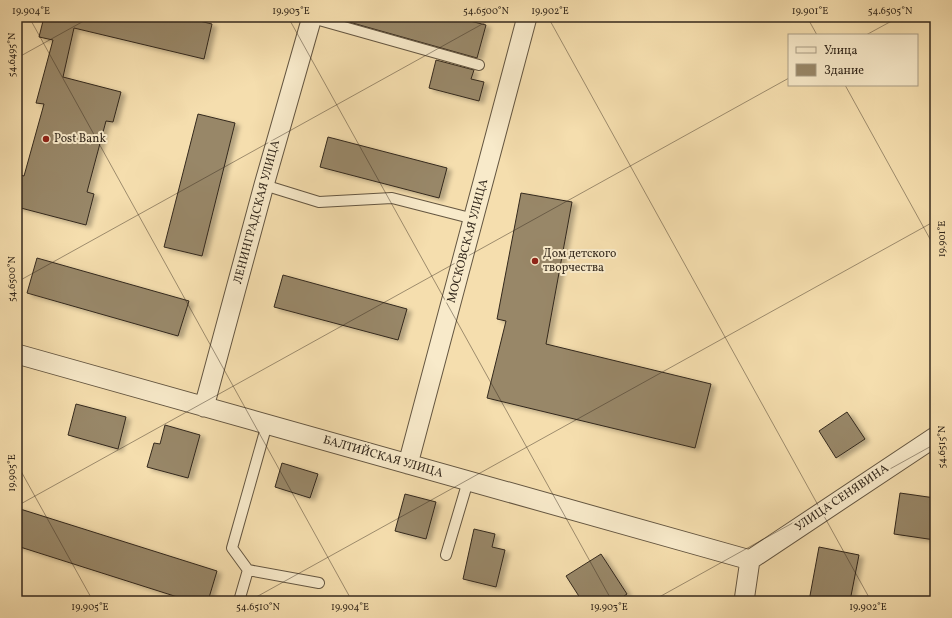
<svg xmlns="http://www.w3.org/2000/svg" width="952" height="618" viewBox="0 0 952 618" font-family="Vollkorn,serif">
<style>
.building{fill:#988768;stroke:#34291d;filter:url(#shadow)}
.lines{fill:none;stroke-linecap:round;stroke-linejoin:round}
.lane-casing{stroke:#645641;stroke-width:12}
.street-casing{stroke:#645641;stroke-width:21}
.lane{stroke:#f8eaca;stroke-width:10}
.street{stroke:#f8eaca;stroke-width:19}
.ticks{fill:none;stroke:#34291d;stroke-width:1;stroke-opacity:0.45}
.poi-dot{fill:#8f2418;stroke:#f8eaca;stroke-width:1.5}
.labels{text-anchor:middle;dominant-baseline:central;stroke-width:4;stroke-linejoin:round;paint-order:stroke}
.poi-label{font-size:12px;fill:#34291d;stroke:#f8eaca;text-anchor:start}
.street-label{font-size:12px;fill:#34291d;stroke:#f8eaca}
.neatline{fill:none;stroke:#34291d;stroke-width:1.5}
.ticks-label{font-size:10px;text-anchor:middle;fill:#34291d}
</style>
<defs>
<filter id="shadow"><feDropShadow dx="4.5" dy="2.5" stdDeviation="2" flood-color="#0004"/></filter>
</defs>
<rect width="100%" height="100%" fill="#f5deae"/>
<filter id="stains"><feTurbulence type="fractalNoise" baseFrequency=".005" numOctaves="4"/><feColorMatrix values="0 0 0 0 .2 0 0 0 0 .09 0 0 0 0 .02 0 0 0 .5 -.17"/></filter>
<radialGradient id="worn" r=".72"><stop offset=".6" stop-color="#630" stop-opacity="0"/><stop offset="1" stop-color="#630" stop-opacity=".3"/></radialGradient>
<path class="building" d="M44 17H183L212 24 204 59 74 28 63 77 121 92 113 122 106 121 87 192 94 194 86 225 17 207V174L24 176 44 104 36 103 53 40 39 37Z
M350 17H454L486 25 477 58 349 22Z
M436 60 474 70 471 79 484 82 479 101 429 88Z
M198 114 235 123 202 256 164 247Z
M328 137 447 168 439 198 320 167Z
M521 193 572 202 546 344 711 384 695 448 487 398 506 321 497 319Z
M37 258 189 301 178 336 27 293Z
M283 275 407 309 398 340 274 307Z
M76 404 126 417 118 449 68 435Z
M847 412 865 439 836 458 819 431Z
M165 425 200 435 188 478 147 467 154 443 160 444Z
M282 463 318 474 310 498 275 487Z
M900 493 935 498V540L894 534Z
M405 494 436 502 426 539 395 531Z
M17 508 217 571 208 601H190L17 546Z
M474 529 495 534 492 547 505 550 496 587 463 579Z
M819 547 859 555 850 601H809Z
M601 554 627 594 617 601H582L566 576Z"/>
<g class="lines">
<g class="lane-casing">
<path id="lane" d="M312 18 479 65
M264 185 319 202 392 198 474 219
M267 424 232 548 248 570 319 583
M446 555 468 481
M239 601 248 570"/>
</g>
<g class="street-casing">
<path id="street" d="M17 354 750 560
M204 407 264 185 312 17
M408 464 527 17
M750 560 935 437
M744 601 750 560"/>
</g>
<use href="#lane" class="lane"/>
<use href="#street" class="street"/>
</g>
<path class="ticks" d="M29 17 352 601M288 17 612 601M548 17 871 601M807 17 817 35M866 35 899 17M17 58 91 17M845 85 935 248M17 282 495 17M17 464 93 601M17 506 789 78M249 601 935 221M652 601 935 444"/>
<g class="poi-dot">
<circle cx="46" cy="139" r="4"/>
<circle cx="535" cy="261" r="4"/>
</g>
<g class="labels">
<g class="poi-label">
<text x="54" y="139">Post Bank</text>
<text x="543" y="254">Дом детского<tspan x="543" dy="14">творчества</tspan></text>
</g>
<g class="street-label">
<text transform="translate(257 212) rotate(-75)">ЛЕНИНГРАДСКАЯ УЛИЦА</text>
<text transform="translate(468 241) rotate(-75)">МОСКОВСКАЯ УЛИЦА</text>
<text transform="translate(383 457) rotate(16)">БАЛТИЙСКАЯ УЛИЦА</text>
<text transform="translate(842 498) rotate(-34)">УЛИЦА СЕНЯВИНА</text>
</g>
</g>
<rect width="952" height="618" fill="none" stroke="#f5deae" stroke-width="44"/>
<rect x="788" y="34" width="130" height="52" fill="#f8eaca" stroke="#aa9d85"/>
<rect x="796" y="47" width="20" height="6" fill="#f8eaca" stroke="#aa9d85"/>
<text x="824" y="54" font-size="12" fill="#34291d">Улица</text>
<rect x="796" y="64" width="20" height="12" fill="#988768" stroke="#aa9d85"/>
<text x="824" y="74" font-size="12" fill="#34291d">Здание</text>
<rect x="22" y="22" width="908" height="574" class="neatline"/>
<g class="ticks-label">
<text x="31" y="14">19.904°E</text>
<text x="291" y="14">19.903°E</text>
<text x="486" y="14">54.6500°N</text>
<text x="550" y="14">19.902°E</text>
<text x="810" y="14">19.901°E</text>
<text x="890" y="14">54.6505°N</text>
<text transform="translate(11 55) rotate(-90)" y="4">54.6495°N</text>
<text transform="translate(941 239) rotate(-90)" y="4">19.901°E</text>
<text transform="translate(11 279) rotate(-90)" y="4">54.6500°N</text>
<text transform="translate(941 447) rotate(-90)" y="4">54.6515°N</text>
<text transform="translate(11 473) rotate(-90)" y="4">19.905°E</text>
<text x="90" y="610">19.905°E</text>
<text x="258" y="610">54.6510°N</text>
<text x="350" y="610">19.904°E</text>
<text x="609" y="610">19.903°E</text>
<text x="868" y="610">19.902°E</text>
</g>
<rect width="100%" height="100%" filter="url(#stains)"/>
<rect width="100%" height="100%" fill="url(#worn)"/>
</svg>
